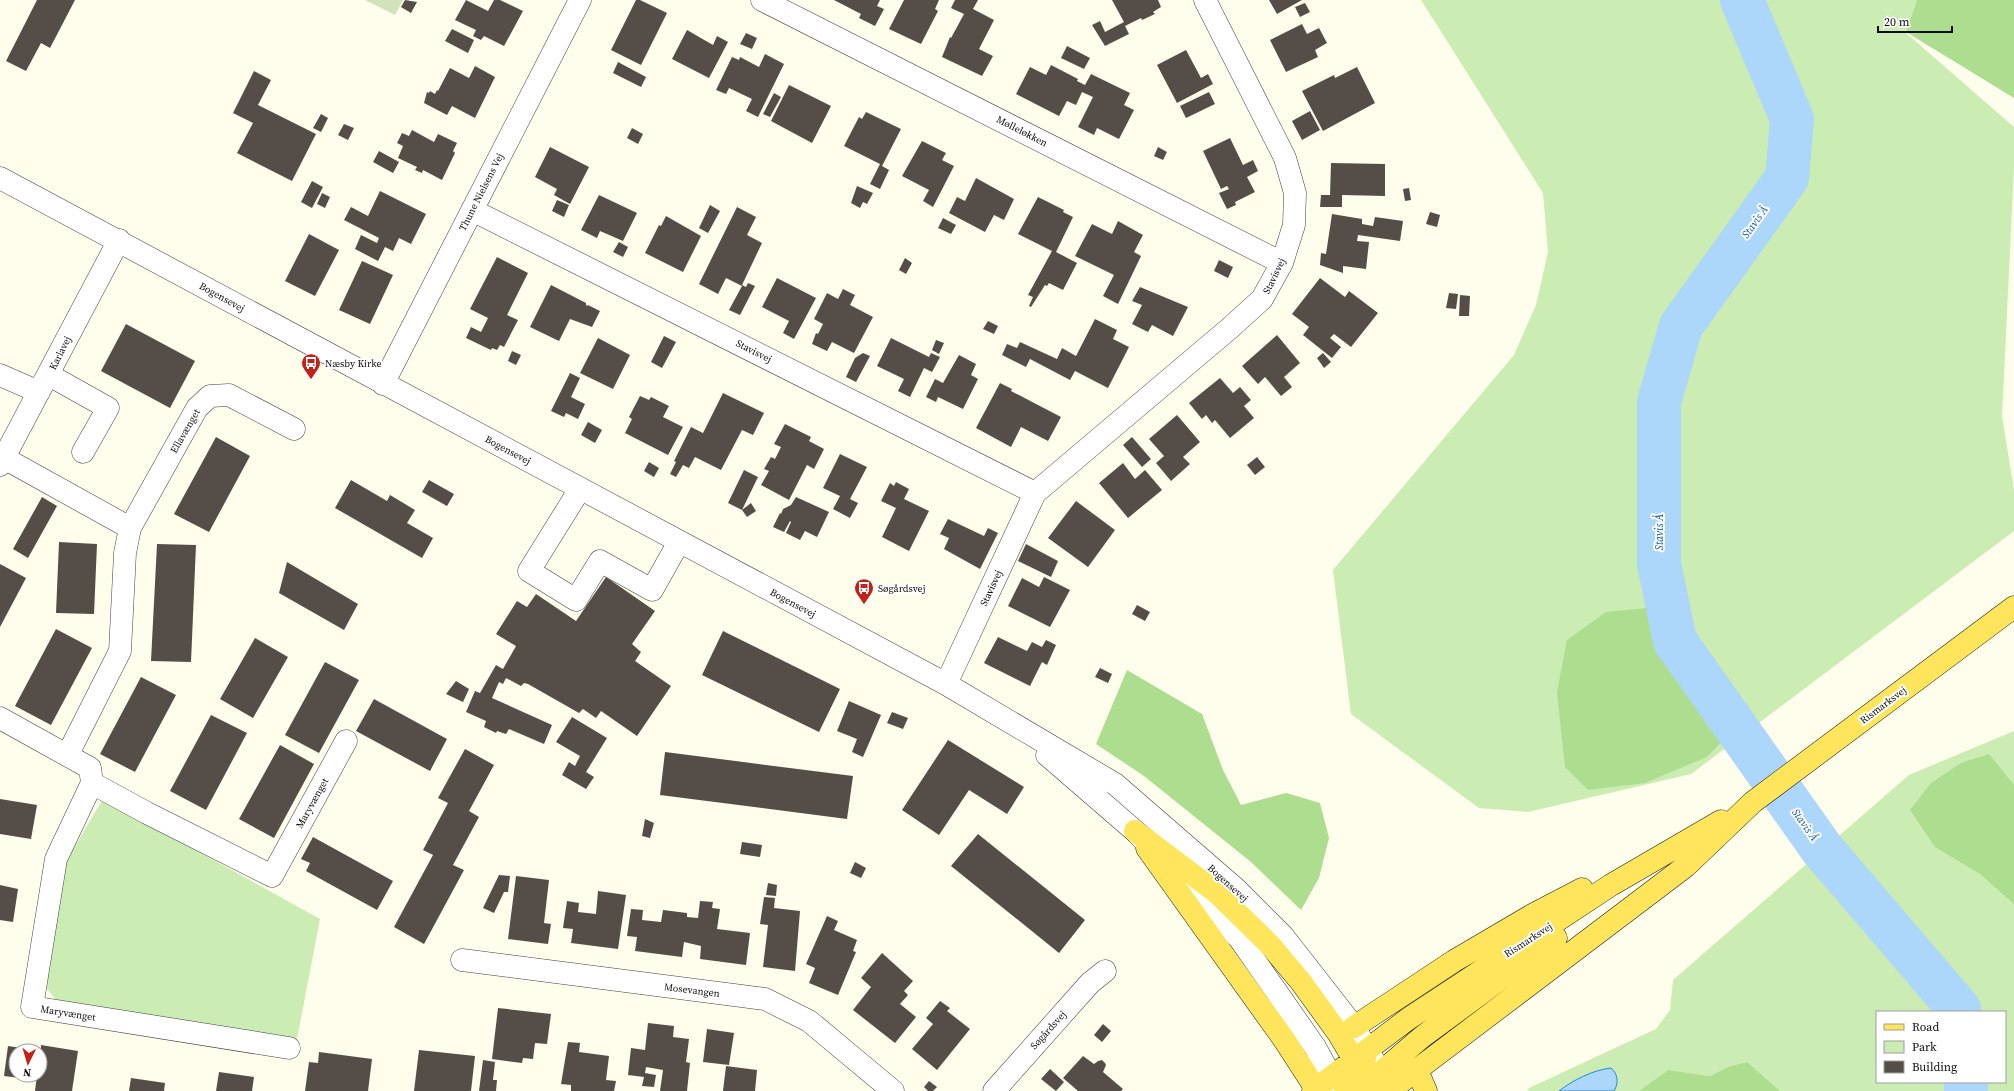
<svg xmlns="http://www.w3.org/2000/svg" width="2014" height="1091" viewBox="0 0 2014 1091" font-family="'Source Serif 4',serif">
<style>
.green{fill:#cbecb2;fill-rule:evenodd}
.forest{fill:#adde90}
.cemetery{fill:#d2e2bb}
.water{fill:#acd6fa;stroke:#2e85d6}
.lines{fill:none;stroke-linecap:round;stroke-linejoin:round}
.river{stroke:#acd6fa;stroke-width:44}
.building{fill:#554e48}
.minor-casing{stroke:#3f3f3f;stroke-width:23}
.major-casing{stroke:#1d1d1d;stroke-width:23}
.minor{stroke:#fff;stroke-width:22}
.major{stroke:#ffe55b;stroke-width:22}
.labels{text-anchor:middle;dominant-baseline:central;stroke-width:4;stroke-linejoin:round;paint-order:stroke}
.street-label{font-size:10px;fill:#0c0c0c;stroke:#fff}
.poi-label{font-size:10px;fill:#0c0c0c;stroke:#fff;text-anchor:start}
.water-label{font-size:11px;font-style:italic;fill:#0e56a5;stroke:#fff}
</style>
<rect width="100%" height="100%" fill="#fffdeb"/>
<path class="green" d="M1421 0H1917L1906 33 2014 127V167L2002 416 2014 490V531L1691 774 1528 812 1479 808 1351 714 1333 570 1514 355 1536 305 1548 252 1543 193Z
M2014 731V1091H1780L1746 1062 1730 1066 1710 1076 1668 1070 1639 1091H1527L1529 1088 1656 1029 1670 1010 1673 980 1909 775ZM1877 1012H2005V1082H1877Z
M103 799 320 919 297 1039 60 1006 46 987 66 861Z"/>
<path class="forest" d="M1917 0H2014V98L1906 32Z
M1648 608 1675 641 1736 727 1707 757 1645 783 1588 790 1565 767 1557 692 1567 640 1606 612Z
M1127 670 1202 714 1223 770 1241 805 1286 793 1320 803 1329 838 1319 878 1301 910 1251 862 1144 776 1096 744Z
M1989 754 2014 785V904L1980 874 1935 847 1910 810 1931 783 1961 763Z
M1747 1062 1780 1091H1639L1668 1070 1710 1076 1730 1066Z"/>
<path class="cemetery" d="M365 0H403L395 15Z"/>
<path class="water" d="M1611 1068C1618 1074 1619 1083 1614 1091H1559C1573 1080 1593 1070 1611 1068Z"/>
<g class="lines">
<path class="river" d="M1742 0 1792 119 1787 178 1681 326 1659 402V564L1675 641 1822 849 1959 1009V1012
M1966 1091V1082"/>
</g>
<path class="building" d="M37 0H75L50 48 41 43 26 71 6 61Z
M405 0 417 2 411 13 401 7Z
M466 0 488 11 494 0H500L523 11 504 46 484 36 481 40 473 36 476 30 455 20Z
M636 0H640L667 13 641 65 611 50Z
M834 0H880L877 6 884 9 875 26 859 18 861 14Z
M904 0H939L935 9 938 11 921 44 889 29Z
M955 0H978L973 9 994 20 979 49 993 56 982 76 942 57 950 37 951 38 964 14 951 8Z
M1112 0H1158L1161 7 1153 12 1155 14 1142 20 1141 18 1125 26 1129 34 1105 46 1092 25 1100 21 1105 32 1124 22Z
M1269 0H1302L1277 14Z
M1305 3 1310 12 1300 17 1295 7Z
M1302 24 1307 34 1319 28 1327 43 1315 50 1318 57 1286 72 1270 40Z
M452 29 474 40 468 53 445 41Z
M687 30 713 45 717 36 728 42 709 78 672 59Z
M746 33 757 38 752 49 740 44Z
M1067 46 1090 58 1084 69 1061 58Z
M1186 50 1201 78 1208 74 1213 84 1177 103 1157 65Z
M765 54 784 64 758 117 746 111 752 99 729 88 726 94 716 90 732 57 739 60 740 57 759 67Z
M618 62 646 77 641 87 613 73Z
M1051 65 1078 79 1077 81 1085 85 1091 74 1130 93 1124 105 1134 110 1119 139 1097 128 1094 135 1078 127 1093 97 1082 92 1076 105 1067 101 1059 116 1016 94 1030 67 1046 75Z
M475 66 495 77 475 118 452 106 447 115 424 103 427 92 429 93 430 91 435 94 437 90 438 91 450 68 469 78Z
M1357 67 1375 103 1323 131 1302 91 1334 75 1335 78Z
M254 71 271 80 258 105 316 134 292 181 237 153 253 123 233 113Z
M789 85 831 106 812 143 771 121Z
M1209 92 1215 104 1186 118 1180 106Z
M774 93 781 97 770 117 763 114Z
M1310 111 1320 130 1302 140 1292 121Z
M866 112 901 129 882 166 889 170 880 189 870 184 880 164 844 146 859 117 862 119Z
M321 114 328 118 321 132 313 128Z
M344 124 354 128 348 140 338 135Z
M632 128 643 134 638 144 627 138Z
M412 130 434 142 438 134 457 143 453 151 455 153 442 180 423 170 422 173 415 170 417 167 398 158 403 146 397 143 402 133 409 136Z
M1230 138 1243 165 1253 160 1258 171 1247 177 1255 192 1235 202 1236 205 1227 209 1219 193 1229 189 1227 186 1221 189 1203 151Z
M922 141 946 153 942 160 954 166 933 207 923 201 929 190 902 176Z
M550 147 589 167 570 204 554 195 557 189 535 177Z
M1158 147 1167 152 1163 160 1154 156Z
M379 151 399 162 393 173 373 162Z
M1331 163 1385 164V196L1342 195V207H1320L1321 195H1330Z
M976 178 1014 199 1004 220 994 215 985 232 949 213 957 197 965 201Z
M312 181 323 187 312 208 301 202Z
M857 186 873 193 867 204 863 202 860 208 851 203Z
M1409 188 1411 200 1405 201 1403 189Z
M380 191 426 214 411 244 399 238 393 251 385 247 378 261 355 249 361 235 377 243 379 238 344 220 351 207 368 216Z
M322 193 330 197 325 208 317 204Z
M599 195 637 213 623 241 600 231 597 238 581 230Z
M1038 197 1064 210 1063 212 1073 217 1056 252 1077 263 1063 290 1049 283 1047 286 1045 285 1031 307 1029 306 1033 297 1028 295 1052 251 1018 234Z
M557 200 569 205 564 217 552 211Z
M710 205 720 211 708 233 699 228Z
M737 207 756 217 747 235 762 243 742 285 746 287 748 283 755 286 740 315 729 310 742 286 726 278 718 294 699 284Z
M1430 212 1440 215 1437 227 1426 224Z
M1332 214 1362 219V224L1373 226 1375 217 1403 221 1400 241 1358 235 1357 241 1369 242 1366 269 1343 266V273L1320 265 1321 253 1326 254Z
M666 216 701 236 683 272 645 253 659 225 661 226Z
M943 218 956 225 951 234 938 228Z
M1118 221 1143 235 1134 252 1141 256 1118 304 1103 296 1114 275 1075 256 1092 224 1112 234Z
M309 234 339 250 315 296 285 281Z
M619 242 628 247 623 257 613 252Z
M497 257 528 273 507 315 518 320 504 347 500 345 497 350 492 348 491 350 466 338 471 327 481 332 488 318 470 309Z
M905 258 912 263 906 274 899 270Z
M1219 260 1233 267 1228 278 1214 271Z
M362 261 393 275 370 324 339 310Z
M777 278 816 298 794 339 783 333 789 321 762 307Z
M1320 278 1345 297 1349 291 1378 313 1351 347 1334 334 1330 338 1341 347 1332 358 1303 335 1309 327 1292 314Z
M551 285 586 303V305L588 306V305L600 311 592 327 570 319 559 341 530 327Z
M1140 287 1188 307 1173 336 1152 325 1148 332 1132 324 1142 305 1132 301Z
M843 289 855 295 850 305 873 317 854 353 832 342 827 351 812 344 816 333 818 334 823 324 814 319 827 293 838 299Z
M1449 293 1458 294 1456 309 1446 308Z
M1460 295 1470 296 1469 316H1459Z
M1095 319 1117 330 1113 339 1129 347 1108 388 1075 371 1070 380 1030 359 1026 367 1002 355 1007 344 1017 348 1020 342 1057 359 1062 348 1076 356Z
M988 321 998 326 994 334 983 329Z
M126 324 195 361 170 408 101 371Z
M1277 335 1300 363 1284 377 1292 387 1281 396 1265 377 1258 384 1242 366Z
M664 336 676 342 662 368 651 362Z
M598 338 630 355 613 389 580 373Z
M891 338 929 357 931 353 940 357 932 372 924 368 910 397 898 391 904 379 877 366Z
M936 340 944 343 939 354 932 350Z
M512 351 521 355 516 365 508 361Z
M863 353 870 356 856 382 846 377 855 358Z
M1323 353 1331 362 1324 368 1317 358Z
M959 355 976 364 971 375 978 379 963 409 938 397 936 402 926 397 935 379 943 383Z
M570 373 580 378 571 397 585 404 578 419 566 413 564 417 551 411Z
M1220 378 1233 393 1240 387 1251 400 1244 406 1254 418 1230 438 1215 420 1212 423 1206 415 1202 419 1189 403Z
M1000 383 1012 389 1011 391 1061 417 1048 441 1021 427 1011 447 976 428Z
M723 393 764 413 753 435 742 430 721 470 695 457 689 468 683 465 676 477 670 474 676 462 674 461 691 427 703 433Z
M640 396 649 400 651 397 669 406 663 417 683 427 668 455 625 433 632 419 629 417Z
M1177 415 1200 442 1183 457 1190 464 1171 481 1156 463 1164 456 1149 439Z
M588 422 602 430 595 443 581 435Z
M785 424 811 437 809 441 824 449 814 469 807 465 789 500 761 485 769 471 764 469 771 457 775 459 781 447 774 444Z
M216 437 250 456 209 532 174 514Z
M1132 437 1151 459 1142 467 1123 445Z
M840 454 867 467 850 499 858 503 850 518 833 509 840 496 823 488Z
M1257 457 1265 467 1255 475 1247 465Z
M649 462 659 468 654 477 644 471Z
M1123 463 1135 479 1145 470 1162 490 1128 518 1099 483Z
M744 470 758 477 742 510 728 503Z
M351 480 387 501 390 495 415 510 407 523 433 538 422 558 335 508Z
M429 480 454 494 447 506 422 492Z
M896 482 909 489 904 499 929 511 909 551 882 537 896 508 881 501 890 483 894 486Z
M42 497 57 506 28 558 13 549Z
M796 497 829 512 817 537 805 531 800 540 786 533 791 522 790 521 784 532 773 527 780 513 781 514 783 509 791 505Z
M1076 501 1115 530 1088 567 1048 538Z
M751 503 756 511 747 517 742 510Z
M948 519 984 536 988 528 998 533 980 569 944 549 949 538 940 534Z
M59 542 97 544 94 614 56 613Z
M157 544 196 545 191 662 151 661Z
M1026 544 1058 561 1051 577 1018 561Z
M287 562 358 604 344 630 279 593Z
M0 564 26 578 0 627Z
M606 577 655 611 632 644 641 652 635 661 671 686 637 736 601 711 596 718 583 709 579 713 528 684 524 683 521 686 506 678 503 684 499 682 492 698 552 725 544 744 509 729 506 734 497 731 496 733 484 727 486 721 466 712 475 691 480 693 496 665 503 669 516 646 496 634 517 601 527 607 536 594 576 621Z
M1044 577 1070 590 1050 627 1008 606 1022 578 1039 587Z
M1137 605 1150 612 1145 621 1132 614Z
M56 629 92 648 51 725 15 706Z
M723 631 840 689 819 732 702 675Z
M998 637 1027 651 1032 642 1042 647 1046 640 1056 645 1047 665 1042 662 1030 686 984 663Z
M255 638 288 657 253 718 220 699Z
M325 662 359 680 319 753 285 735Z
M1100 668 1112 674 1108 683 1095 677Z
M141 677 176 695 135 772 100 754Z
M456 681 469 689 463 702 446 694Z
M374 699 447 739 430 771 356 731Z
M849 701 881 715 863 757 852 752 857 739 837 731Z
M892 712 908 718 903 729 887 723Z
M211 715 247 733 206 810 170 791Z
M572 717 607 738 586 772 594 777 586 789 562 775 569 762 575 766 580 756 556 742Z
M948 740 1024 787 1007 814 969 790 939 835 902 810Z
M280 745 314 764 274 838 239 819Z
M465 749 494 765 469 811 479 817 453 865 464 870 424 944 394 927 433 855 423 850 448 803 438 798Z
M665 752 853 776 847 819 660 795Z
M0 799 37 805 31 839 0 834Z
M645 819 654 823 650 838 642 836Z
M978 834 1085 920 1059 953 951 866Z
M313 837 393 881 377 910 306 871 310 863 301 859Z
M742 842 762 845 760 857 740 854Z
M855 862 866 868 861 878 850 873Z
M499 875 510 876 508 892H504L494 913 483 908Z
M516 876 549 880 544 923 551 924 548 944 508 939Z
M768 883 777 885 776 896 766 895Z
M0 885 18 889 13 922 0 920Z
M598 891 626 895 618 949 571 943 573 929 563 928 567 901 579 903 578 912 596 914Z
M764 897 775 898 774 908 800 911 795 971 763 967 768 925 760 924Z
M700 901 713 902 712 908 720 909 717 929 750 933 746 965 700 959 701 946 684 942 682 957 635 951 637 937 627 936 631 909 643 910 642 920 661 922 663 910 687 913V917L698 918Z
M827 916 838 921 834 930 857 940 853 951 856 952 838 995 809 983 815 968 806 964Z
M882 953 913 981 904 991 908 995 900 1004 916 1017 895 1043 853 1010 871 987 861 978Z
M940 1001 950 1008 947 1011 970 1029 937 1070 912 1049 933 1024 926 1018Z
M498 1008 551 1014 547 1044 535 1043 533 1059 523 1058 522 1063 492 1059Z
M648 1023 674 1026 673 1037 689 1039 686 1062 690 1063 687 1091H660L663 1070 646 1067 645 1073 656 1075 654 1087 642 1086 644 1077 628 1075 631 1048 645 1050Z
M1103 1024 1111 1031 1102 1042 1094 1035Z
M707 1029 734 1033 729 1065 703 1062Z
M568 1042 580 1043 579 1052 609 1056 606 1080 616 1081 614 1091H571V1085L561 1084Z
M41 1045 78 1051 72 1091H35L37 1075H40Z
M8 1046 34 1050 16 1051V1075H29L28 1079 4 1076Z
M419 1050 475 1056 471 1091H414Z
M319 1052 372 1059 368 1091H305L309 1062 318 1063Z
M1083 1056 1094 1064 1098 1061 1102 1060 1105 1063 1106 1065 1103 1072 1123 1089 1121 1091H1078L1063 1078Z
M483 1060 495 1062 493 1080H497L496 1091H479Z
M726 1066 757 1070 755 1091H723Z
M1050 1069 1064 1082 1056 1091 1041 1079Z
M219 1072 254 1077 252 1091H216Z
M131 1078 165 1083 164 1091H129Z
M929 1081 937 1087 933 1091H928L924 1087Z"/>
<g class="lines">
<g class="minor-casing">
<path id="minor" d="M762 0 1282 263
M0 178 946 684 1115 784 1236 889 1283 936 1354 1027 1377 1066
M472 210 1035 493
M0 375 39 392
M49 375 108 408 83 452
M383 384 580 0
M4 458 130 528 125 553 120 651 68 754
M0 465 119 240
M580 489 529 571 576 600 600 561 652 590 679 542
M130 528 197 408 210 396 229 395 294 429
M946 684 1035 493 1230 328 1262 299 1282 263 1294 225 1295 193 1285 158 1205 0
M0 718 90 768 92 783 147 813 272 876 346 741
M1047 755 1135 831 1239 938 1315 1047 1339 1091
M92 783 56 859 32 1007 289 1048
M462 960 765 999 809 1021 893 1091
M994 1091 1090 983 1105 971"/>
</g>
<g class="major-casing">
<path id="major" d="M1135 831 1217 893 1271 946 1301 982 1338 1033 1354 1060 1363 1069
M1147 848 1285 1041 1316 1089
M1354 1027 1454 961 1534 914 1582 889
M1417 1070 1426 1091
M1313 1091 1408 1019 1611 885 1721 821
M1345 1091 1362 1068 1366 1054
M1367 1091 1381 1072 1422 1037 1556 938
M1389 1091 1686 866 1753 802 2014 607"/>
</g>
<use href="#minor" class="minor"/>
<use href="#major" class="major"/>
</g>
<defs>
<g id="bus-pin" transform="scale(1)"><path d="M0 17L-7.5 6A9.5 9.5 0 1 1 7.5 6Z" fill="#c5211b" stroke="#fff"/><path d="M-5-6H5V4H4V6H2V4H-2V6H-4V4H-5ZM-3.5-4V0h7V-4ZM-3.5 1.2v1.5H-2V1.2ZM2 1.2v1.5H3.5V1.2Z" fill="#fff"/></g>
</defs>
<g fill-rule="evenodd">
<use href="#bus-pin" x="311" y="363"/>
<use href="#bus-pin" x="864" y="588"/>
</g>
<g class="labels">
<g class="street-label">
<text transform="translate(1022 131) rotate(27)">Mølleløkken</text>
<text transform="translate(481 192) rotate(-63)">Thune Nielsens Vej</text>
<text transform="translate(1274 276) rotate(-64)">Stavisvej</text>
<text transform="translate(222 297) rotate(29)">Bogensevej</text>
<text transform="translate(754 351) rotate(27)">Stavisvej</text>
<text transform="translate(60 353) rotate(-63)">Karlavej</text>
<text transform="translate(185 431) rotate(-60)">Ellavænget</text>
<text transform="translate(508 450) rotate(28)">Bogensevej</text>
<text transform="translate(991 588) rotate(-65)">Stavisvej</text>
<text transform="translate(793 603) rotate(28)">Bogensevej</text>
<text transform="translate(1883 705) rotate(-37)">Rismarksvej</text>
<text transform="translate(312 803) rotate(-61)">Maryvænget</text>
<text transform="translate(1228 883) rotate(42)">Bogensevej</text>
<text transform="translate(1528 940) rotate(-33)">Rismarksvej</text>
<text transform="translate(692 990) rotate(7)">Mosevangen</text>
<text transform="translate(68 1013) rotate(9)">Maryvænget</text>
<text transform="translate(1048 1030) rotate(-48)">Søgårdsvej</text>
</g>
<g class="poi-label">
<text x="325" y="363">Næsby Kirke</text>
<text x="878" y="588">Søgårdsvej</text>
</g>
<g class="water-label">
<text transform="translate(1755 222) rotate(-55)">Stavis Å</text>
<text transform="translate(1659 532) rotate(-90)">Stavis Å</text>
<text transform="translate(1805 825) rotate(55)">Stavis Å</text>
</g>
</g>
<rect x="1876" y="1011" width="130" height="72" fill="#ffffff" stroke="#9e9e9e"/>
<rect x="1884" y="1024" width="20" height="6" fill="#ffe55b" stroke="#9e9e9e"/>
<text x="1912" y="1031" font-size="12" fill="#0c0c0c">Road</text>
<rect x="1884" y="1041" width="20" height="12" fill="#cbecb2" stroke="#9e9e9e"/>
<text x="1912" y="1051" font-size="12" fill="#0c0c0c">Park</text>
<rect x="1884" y="1061" width="20" height="12" fill="#554e48" stroke="#9e9e9e"/>
<text x="1912" y="1071" font-size="12" fill="#0c0c0c">Building</text>
<g transform="translate(28 1063) rotate(185)"><circle r="19" fill="#ffffff" stroke="#9e9e9e"/>
<path d="M0-3L7 15L0 10L-7 15Z" fill="#c5211b"/>
<text y="-6" font-size="11" font-weight="bold" text-anchor="middle" fill="#0c0c0c">N</text>
</g>
<path d="M1878 26v6h74v-6" fill="none" stroke="#0c0c0c" stroke-width="2"/>
<text x="1884" y="26" font-size="12" fill="#0c0c0c" stroke="#ffffff" stroke-width="3" paint-order="stroke">20 m</text>
</svg>
